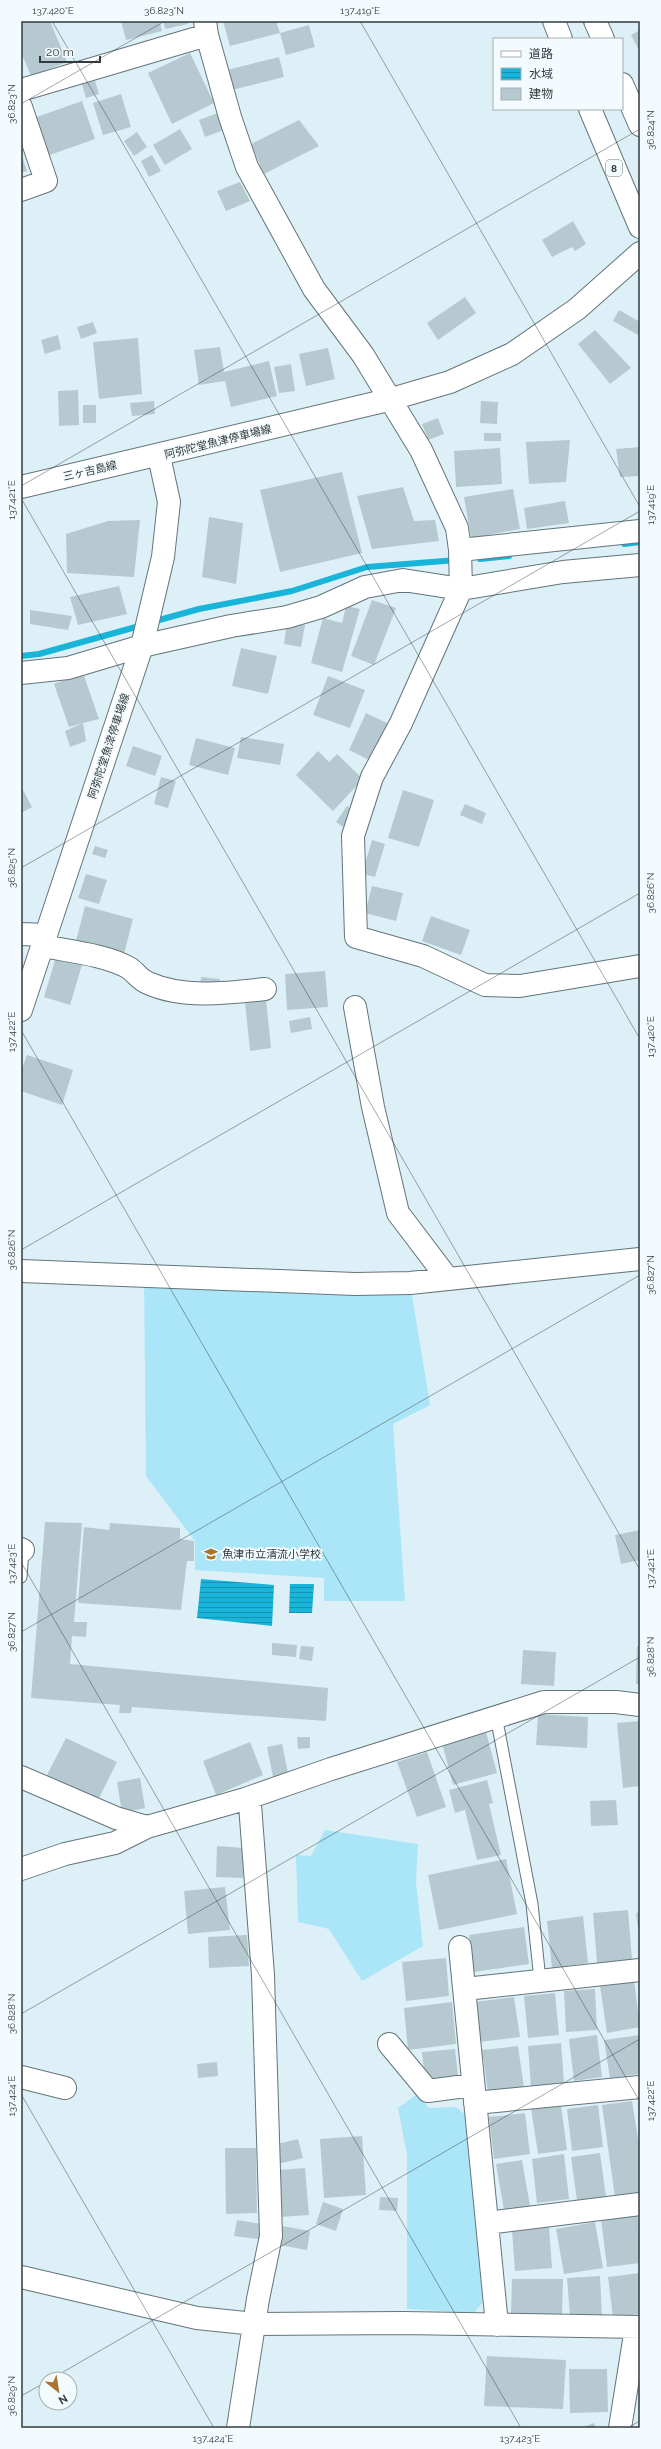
<svg xmlns="http://www.w3.org/2000/svg" width="661" height="2449" viewBox="0 0 661 2449" font-family="Raleway,'Noto Sans JP',sans-serif">
<style>
.grass{fill:#aae5f8}
.water{fill:url(#water-rules)}
.lines{fill:none;stroke-linecap:round;stroke-linejoin:round}
.stream{stroke:#18b4d9;stroke-width:6}
.building{fill:#b7c9d0}
.lane-casing{stroke:#64747a;stroke-width:13}
.street-casing{stroke:#64747a;stroke-width:24}
.secondary-casing{stroke:#64747a;stroke-width:24}
.highway-casing{stroke:#64747a;stroke-width:24}
.lane{stroke:#fff;stroke-width:11}
.street{stroke:#fff;stroke-width:22}
.secondary{stroke:#fff;stroke-width:22}
.highway{stroke:#fff;stroke-width:22}
.ticks{fill:none;stroke:#333a3c;stroke-width:1;stroke-opacity:0.45}
.labels{text-anchor:middle;dominant-baseline:central;stroke-width:4;stroke-linejoin:round;paint-order:stroke}
.shield{fill:#f4fbfe;stroke:#6d7476;stroke-width:1}
.shield-label{font-size:10px;font-weight:bold;fill:#333a3c}
.street-label{font-size:11px;fill:#333a3c;stroke:#f4fbfe}
.poi-label{font-size:11px;fill:#333a3c;stroke:#f4fbfe;text-anchor:start}
.neatline{fill:none;stroke:#333a3c;stroke-width:1.5}
.ticks-label{font-size:10px;text-anchor:middle;fill:#333a3c}
</style>
<defs>
<pattern id="water-rules" width="6" height="5" patternUnits="userSpaceOnUse"><rect width="6" height="5" fill="#18b4d9"/><path d="M0 2.5h6" fill="none" stroke="#1693b1"/></pattern>
</defs>
<rect width="100%" height="100%" fill="#ddf0f7"/>
<path class="grass" d="M144 1275 410 1283 430 1405 393 1424 405 1601H324V1578L195 1570V1541L146 1476Z
M325 1830 418 1844 416 1883 423 1946 362 1981 329 1929 298 1922 296 1855 311 1856Z
M417 2094 429 2108 456 2107 467 2116 483 2302 474 2313 407 2309V2155L398 2108Z"/>
<path class="water" d="M201 1579 274 1585 272 1626 197 1618Z
M290 1584H314L312 1613H289Z"/>
<g class="lines">
<path class="stream" d="M624 544 640 542
M480 559 509 556
M152 622 199 609 292 591 367 567 457 560
M21 656 39 654 143 625"/>
</g>
<path class="building" d="M21 21H50L67 62 31 76 21 52Z
M121 21H160L162 31 126 40Z
M163 21H187L188 24 165 29Z
M223 21H276L280 33 309 25 315 47 286 55 280 33 230 46Z
M640 30V52L631 35Z
M190 53 214 103 172 124 148 73Z
M279 57 284 77 232 90 227 70Z
M95 81 99 94 86 98 82 84Z
M121 94 131 127 103 135 93 103Z
M82 101 95 139 47 156 34 118Z
M218 113 224 130 205 137 199 120Z
M299 120 319 146 264 174 251 144Z
M180 129 192 149 165 165 153 145Z
M137 132 147 147 134 156 124 141Z
M21 154 27 171 21 173Z
M152 155 161 171 149 177 141 161Z
M240 182 250 201 226 211 217 191Z
M573 221 586 244 575 251 572 247 552 257 542 240Z
M465 297 476 313 438 340 427 323Z
M619 310 640 322V336L613 321Z
M93 322 97 333 81 339 77 327Z
M595 330 631 368 610 384 578 344Z
M58 335 61 349 45 354 41 340Z
M138 338 142 394 99 399 93 342Z
M220 347 224 372 269 361 277 396 231 407 225 381 199 385 194 350Z
M328 348 335 379 306 386 299 354Z
M291 364 295 391 279 393 274 367Z
M78 390 79 425 59 426 58 391Z
M154 401 155 414 132 416 130 403Z
M481 401 498 402 497 424 480 423Z
M83 405H96V423H83Z
M438 418 444 434 428 440 422 424Z
M484 433H501V441H484Z
M570 440 566 482 529 484 526 442Z
M640 447V476L620 477 616 449Z
M500 448 502 484 456 487 454 451Z
M342 472 362 553 280 572 260 490Z
M403 487 414 521 435 520 439 541 372 549 357 496Z
M513 489 520 529 471 538 464 497Z
M565 501 569 523 527 529 524 508Z
M209 517 243 523 236 584 202 577Z
M140 520 134 577 67 573 66 534 108 521Z
M119 586 127 614 78 625 70 597Z
M372 600 396 608 374 665 351 656Z
M346 606 360 609 342 672 311 663 323 618 342 623Z
M30 610 72 616 68 630 30 624Z
M287 622 305 625 301 647 284 644Z
M241 648 277 656 268 694 232 686Z
M83 673 99 719 83 723 86 741 70 747 65 731 83 723 69 727 54 684Z
M328 676 365 690 350 728 313 715Z
M366 713 389 724 371 761 349 750Z
M241 737 284 744 280 765 237 758Z
M196 738 235 748 228 775 189 765Z
M133 746 162 756 155 776 126 766Z
M318 751 329 762 337 754 363 779 333 811 296 775Z
M161 777 176 781 168 808 154 804Z
M21 786 32 807 21 813Z
M403 790 434 800 419 847 388 838Z
M465 804 486 813 482 824 460 815Z
M347 806 354 810 343 827 336 822Z
M372 840 385 844 375 877 362 874Z
M95 846 108 850 105 858 92 854Z
M86 874 107 880 99 904 78 898Z
M372 886 403 893 396 921 365 913Z
M85 906 133 919 124 954 76 941Z
M431 916 470 930 461 955 422 941Z
M56 957 82 965 70 1005 44 997Z
M325 971 328 1007 287 1010 285 974Z
M201 977 220 979 219 989 200 987Z
M266 999 271 1048 250 1051 245 1001Z
M310 1017 312 1029 291 1033 289 1021Z
M27 1055 73 1070 62 1105 21 1091V1071Z
M45 1522 82 1523 74 1622H87L86 1637 72 1636 70 1664 328 1688 326 1721 132 1707 131 1713H119L120 1705 31 1698Z
M110 1523 180 1528V1539L194 1541V1561H187L181 1610 78 1603 84 1527 109 1530Z
M640 1530V1560L621 1564 615 1535Z
M272 1643 297 1645 296 1657 272 1655Z
M301 1646 314 1647 312 1661 299 1659Z
M637 1646 640 1647V1684H636Z
M523 1650 556 1652 554 1686 521 1684Z
M538 1714 588 1717 587 1748 536 1745Z
M640 1721V1786L623 1788 617 1723Z
M486 1732 497 1773 453 1785 442 1743Z
M297 1737H310V1748L298 1749Z
M66 1738 117 1762 97 1802 46 1777Z
M250 1742 263 1775 216 1795 203 1761Z
M282 1744 288 1773 273 1777 267 1747Z
M427 1752 446 1807 417 1817 397 1762Z
M140 1778 145 1808 122 1813 117 1782Z
M487 1780 493 1803 489 1804 501 1855 477 1860 465 1810 455 1813 449 1790Z
M616 1800 618 1825 591 1826 590 1801Z
M217 1846 244 1848 243 1878 216 1877Z
M506 1859 517 1914 439 1930 428 1875Z
M225 1887 230 1930 188 1934 184 1891Z
M628 1910 632 1960 597 1963 593 1913Z
M640 1912V1935H639L636 1913Z
M583 1916 588 1963 552 1968 547 1921Z
M524 1927 529 1964 474 1972 469 1935Z
M247 1935 249 1966 209 1968 208 1937Z
M446 1958 449 1996 406 2001 402 1962Z
M634 1980 640 2027 607 2033 600 1986Z
M595 1989 597 2030 566 2032 564 1991Z
M555 1993 559 2035 528 2038 524 1996Z
M514 1997 520 2037 479 2042 474 2002Z
M452 2002 456 2044 408 2050 404 2008Z
M597 2035 602 2077 574 2081 569 2039Z
M640 2035V2074L610 2078 604 2040Z
M561 2043 564 2083 531 2086 528 2046Z
M518 2046 524 2088 488 2093 482 2050Z
M455 2049 458 2076 425 2080 422 2052Z
M217 2062 218 2076 198 2078 197 2064Z
M632 2101 640 2151V2193L615 2197 602 2105Z
M638 2103H640V2117H639Z
M561 2105 567 2150 538 2154 531 2108Z
M598 2105 603 2147 572 2151 567 2109Z
M525 2113 530 2154 494 2159 489 2117Z
M362 2136 366 2195 324 2198 320 2139Z
M298 2139 303 2158 278 2164 273 2145Z
M225 2148H256L257 2213 226 2214Z
M600 2153 606 2197 577 2201 571 2157Z
M564 2154 569 2199 537 2203 532 2159Z
M522 2160 530 2206 504 2210 496 2164Z
M305 2168 309 2215 280 2217 277 2170Z
M380 2197 398 2198 397 2211 379 2210Z
M323 2202 343 2209 336 2231 316 2224Z
M638 2215 640 2263 607 2267 601 2219Z
M237 2220 261 2224 259 2239 234 2236Z
M595 2222 603 2268 564 2274 556 2229Z
M282 2226 310 2231 307 2250 279 2245Z
M549 2227 552 2268 515 2271 512 2230Z
M640 2273V2314L613 2318 608 2277Z
M600 2276 602 2315 570 2317 567 2278Z
M512 2279H563L562 2315 511 2314Z
M487 2356 566 2360 563 2409 484 2406Z
M569 2369H607L608 2412 570 2413Z
M594 2423 596 2428H581Z"/>
<g class="lines">
<g class="lane-casing">
<path id="lane" d="M21 1577 23 1550
M496 1716 532 1904 540 1980"/>
</g>
<g class="street-casing">
<path id="street" d="M205 21 207 35 230 117 247 167 314 289 363 355 421 450 457 528 460 550 640 531
M21 90 207 35
M21 107 46 181 21 190
M460 550 461 589 401 723 372 777 353 836 356 937 423 956 485 985 520 986 640 966
M21 673 68 668 142 646 231 626 287 617 321 607 365 587 403 580 461 589 563 572 640 565
M21 934 46 935
M43 946C68 951 107 955 129 968 135 972 140 980 148 983 183 999 229 993 265 989
M355 1007 373 1107 398 1213 448 1279
M21 1271 355 1284 410 1283 640 1259
M21 1549 23 1550
M21 1777 116 1818 147 1827 245 1799 331 1769 544 1702H616L640 1705
M21 1869 65 1854 115 1843 147 1827
M460 1947 497 2325
M465 1989 640 1970
M389 2044 428 2091 473 2085
M21 2077 65 2088
M475 2103 640 2087
M487 2223 640 2204
M21 2277 197 2318 255 2324 403 2323 640 2327
M238 2428 258 2299 271 2236 263 1975 250 1805 245 1799
M620 2428 636 2328"/>
</g>
<g class="secondary-casing">
<path id="secondary" d="M21 487 388 400 450 382 512 354 577 309 640 253
M21 1010 142 646 163 557 169 502 159 456"/>
</g>
<g class="highway-casing">
<path id="highway" d="M554 21 561 39
M595 21 603 39
M622 84 640 125
M590 109 640 227"/>
</g>
<use href="#lane" class="lane"/>
<use href="#street" class="street"/>
<use href="#secondary" class="secondary"/>
<use href="#highway" class="highway"/>
</g>
<path class="ticks" d="M52 21 640 1039M360 21 640 507M21 104 165 21M21 486 640 129M21 498 640 1570M21 868 640 511M21 1030 640 2102M21 1250 640 893M21 1562 521 2428M21 1632 640 1275M21 2014 640 1657M21 2094 214 2428M51 2379 640 2039M21 2396 46 2382M627 2428 640 2421"/>
<defs>
<g id="school-bare" transform="scale(1.08)"><path d="M0-5L7-2L0 1L-7-2ZM-4 1L0 2.5L4 1V4Q0 6-4 4Z" fill="#a9742e" stroke="#f4fbfe" stroke-width="2.5" paint-order="stroke"/></g>
</defs>
<g fill-rule="evenodd">
<use href="#school-bare" x="211" y="1554"/>
</g>
<g class="labels">
<rect class="shield" x="606" y="160" width="16" height="16" rx="3"/>
<g class="shield-label">
<text x="614" y="168">8</text>
</g>
<g class="street-label">
<text transform="translate(218 442) rotate(-14)">阿弥陀堂魚津停車場線</text>
<text transform="translate(90 471) rotate(-13)">三ヶ吉島線</text>
<text transform="translate(109 746) rotate(-72)">阿弥陀堂魚津停車場線</text>
</g>
<g class="poi-label">
<text x="222" y="1554">魚津市立清流小学校</text>
</g>
</g>
<rect width="661" height="2449" fill="none" stroke="#f4fbfe" stroke-width="44"/>
<rect x="493" y="38" width="130" height="72" fill="#f4fbfe" stroke="#a7aeb0"/>
<rect x="501" y="51" width="20" height="6" fill="#ffffff" stroke="#a7aeb0"/>
<text x="529" y="58" font-size="12" fill="#333a3c">道路</text>
<rect x="501" y="68" width="20" height="12" fill="url(#water-rules)" stroke="#a7aeb0"/>
<text x="529" y="78" font-size="12" fill="#333a3c">水域</text>
<rect x="501" y="88" width="20" height="12" fill="#b7c9d0" stroke="#a7aeb0"/>
<text x="529" y="98" font-size="12" fill="#333a3c">建物</text>
<g transform="translate(58 2391) rotate(150)"><circle r="19" fill="#f4fbfe" stroke="#a7aeb0"/>
<path d="M0-3L7 15L0 10L-7 15Z" fill="#a9742e"/>
<text y="-6" font-size="11" font-weight="bold" text-anchor="middle" fill="#333a3c">N</text>
</g>
<path d="M40 56v6h60v-6" fill="none" stroke="#333a3c" stroke-width="2"/>
<text x="46" y="56" font-size="12" fill="#333a3c" stroke="#f4fbfe" stroke-width="3" paint-order="stroke">20 m</text>
<rect x="22" y="22" width="617" height="2405" class="neatline"/>
<g class="ticks-label">
<text x="53" y="14">137.420°E</text>
<text x="164" y="14">36.823°N</text>
<text x="360" y="14">137.419°E</text>
<text transform="translate(11 104) rotate(-90)" y="4">36.823°N</text>
<text transform="translate(650 130) rotate(-90)" y="4">36.824°N</text>
<text transform="translate(11 500) rotate(-90)" y="4">137.421°E</text>
<text transform="translate(650 505) rotate(-90)" y="4">137.419°E</text>
<text transform="translate(11 868) rotate(-90)" y="4">36.825°N</text>
<text transform="translate(650 893) rotate(-90)" y="4">36.826°N</text>
<text transform="translate(11 1032) rotate(-90)" y="4">137.422°E</text>
<text transform="translate(650 1037) rotate(-90)" y="4">137.420°E</text>
<text transform="translate(11 1250) rotate(-90)" y="4">36.826°N</text>
<text transform="translate(650 1275) rotate(-90)" y="4">36.827°N</text>
<text transform="translate(11 1564) rotate(-90)" y="4">137.423°E</text>
<text transform="translate(650 1569) rotate(-90)" y="4">137.421°E</text>
<text transform="translate(11 1632) rotate(-90)" y="4">36.827°N</text>
<text transform="translate(650 1657) rotate(-90)" y="4">36.828°N</text>
<text transform="translate(11 2014) rotate(-90)" y="4">36.828°N</text>
<text transform="translate(11 2096) rotate(-90)" y="4">137.424°E</text>
<text transform="translate(650 2101) rotate(-90)" y="4">137.422°E</text>
<text transform="translate(11 2396) rotate(-90)" y="4">36.829°N</text>
<text x="213" y="2442">137.424°E</text>
<text x="520" y="2442">137.423°E</text>
</g>
</svg>
